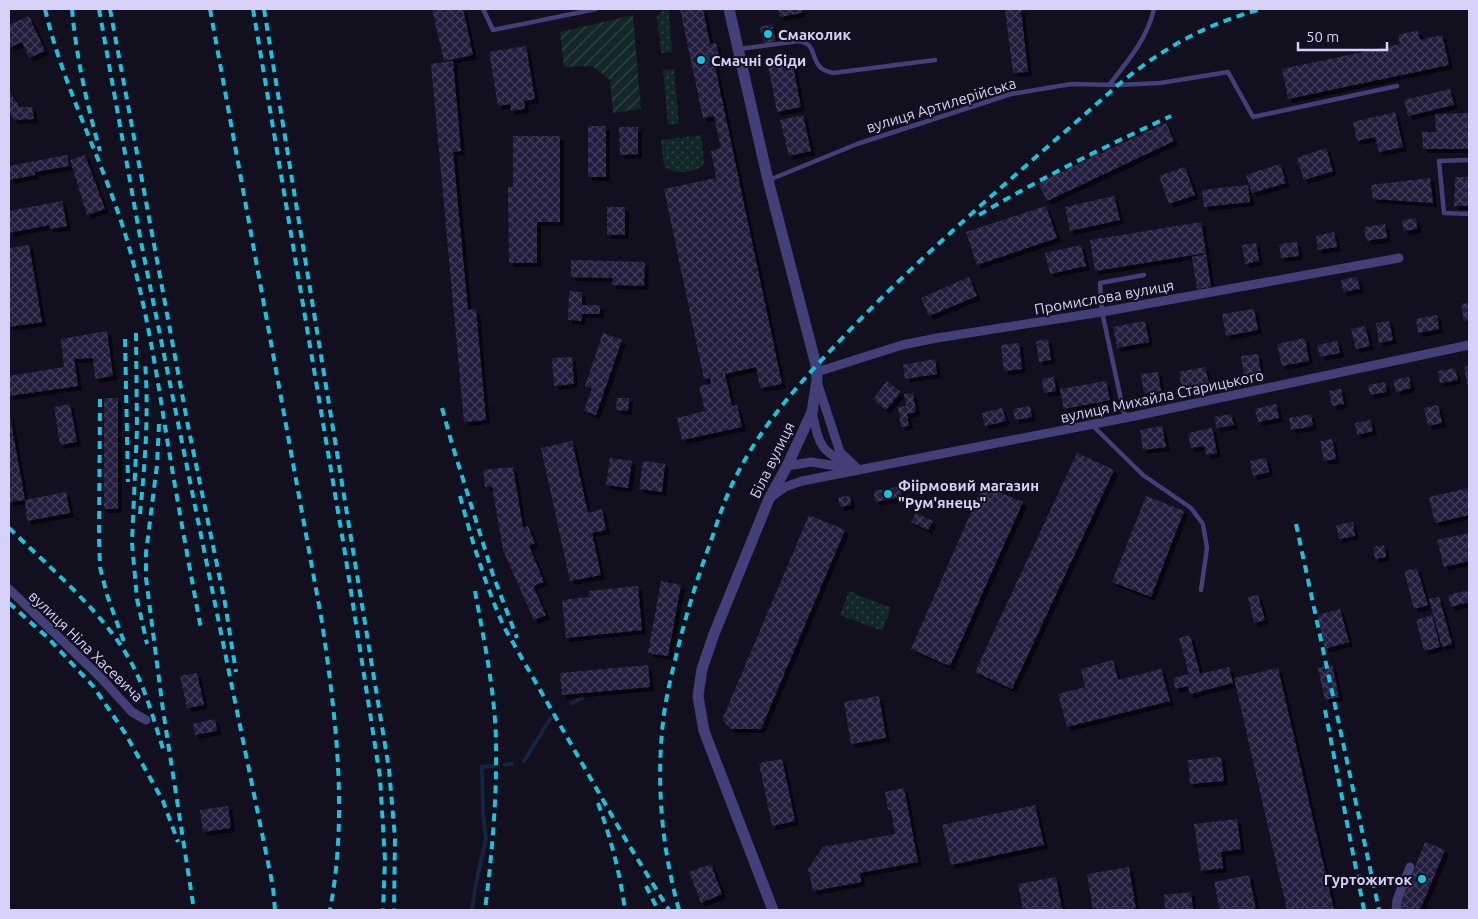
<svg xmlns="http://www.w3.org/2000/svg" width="1478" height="919" viewBox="0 0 1478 919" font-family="Ubuntu,sans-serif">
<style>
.grass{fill:url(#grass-dots)}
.garden{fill:url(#garden-furrows)}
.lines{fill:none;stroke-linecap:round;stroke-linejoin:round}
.stream{stroke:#142542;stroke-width:4}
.building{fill:url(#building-cross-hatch);filter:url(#shadow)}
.service{stroke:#433f78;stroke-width:4.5}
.minor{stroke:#433f78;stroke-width:9}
.tertiary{stroke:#433f78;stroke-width:11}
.rail{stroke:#19c2dd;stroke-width:4;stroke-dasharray:8 6;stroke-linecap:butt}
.poi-dot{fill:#19c2dd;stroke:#120f1e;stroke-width:2}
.labels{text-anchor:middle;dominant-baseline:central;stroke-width:4;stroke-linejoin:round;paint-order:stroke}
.poi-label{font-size:15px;font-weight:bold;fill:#d7d1fa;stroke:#120f1e;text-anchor:start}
.street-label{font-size:15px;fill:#d7d1fa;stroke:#120f1e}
</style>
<defs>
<pattern id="grass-dots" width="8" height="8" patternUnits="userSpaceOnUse" patternTransform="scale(1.25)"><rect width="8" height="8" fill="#122727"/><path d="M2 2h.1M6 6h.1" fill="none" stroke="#344547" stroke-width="1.8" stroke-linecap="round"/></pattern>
<pattern id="garden-furrows" width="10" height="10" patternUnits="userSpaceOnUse" patternTransform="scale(1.25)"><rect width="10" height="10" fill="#122727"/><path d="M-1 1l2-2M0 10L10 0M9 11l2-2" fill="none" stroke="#344547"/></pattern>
<pattern id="building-cross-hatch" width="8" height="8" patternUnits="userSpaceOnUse" patternTransform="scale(1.25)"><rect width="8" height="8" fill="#241d3d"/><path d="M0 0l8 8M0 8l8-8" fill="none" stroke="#433d5a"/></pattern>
<filter id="shadow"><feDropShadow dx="4" dy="4" stdDeviation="0" flood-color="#0009"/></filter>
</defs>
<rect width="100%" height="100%" fill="#120f1e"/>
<path class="grass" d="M669 10 672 52 661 53 657 16 662 11Z
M674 69 679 124 668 125 663 70Z
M701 135 704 161 703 166C693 173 673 175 664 166L661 140Z
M849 591 891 608 882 631 840 615Z"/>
<path class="garden" d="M633 15 641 109 613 113 610 80 592 66 564 67 560 32Z"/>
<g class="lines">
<path class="stream" d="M572 703 582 698
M524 761 550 719
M505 765 512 764
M472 910 475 888 486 839 483 813 482 767 494 766"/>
</g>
<path class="building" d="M432 9H463L473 55 444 61Z
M680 9H703L710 44 716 43 719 56 713 57 782 384 760 388 756 367 725 374 732 406 737 405 742 427 682 440 677 418 705 411 699 386 711 384 710 378 704 379 664 189 716 178 711 151 721 148 714 116 703 118Z
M778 9H802V13L780 17Z
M1005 9H1027L1021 11 1028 72 1013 73Z
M29 16 45 51 29 58 22 42 9 48V25Z
M772 24 776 41 764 44 760 27Z
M1418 30 1420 40 1442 35 1449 65 1288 99 1282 69 1400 44 1398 35Z
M526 46 535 99 524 101 525 109 511 111 510 104 498 106 489 52Z
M791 55 801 107 777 112 767 60Z
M453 61 461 151 453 152 468 310 476 309 486 420 464 422 431 64Z
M1450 89 1454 105 1408 116 1404 100Z
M9 91 20 107H32L34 119 14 120 9 112Z
M1395 112 1403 147 1379 152 1375 137 1357 141 1353 122Z
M1469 113V149H1423L1422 132H1436L1435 114Z
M803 115 811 151 789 156 780 120Z
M1166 123 1174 141 1047 201 1038 183Z
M588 126H606V177H588Z
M619 127H638V154L620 155Z
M513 136H560V222H537V263H509L508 187H513Z
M1326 148 1333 171 1304 180 1297 158Z
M67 155 69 166 35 172V175L9 180V166Z
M85 155 105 209 87 215 70 160Z
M1280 164 1286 183 1252 193 1246 175Z
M1185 167 1195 195 1169 204 1159 176Z
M1455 177H1469V206H1454Z
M1430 178 1433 203 1373 199 1371 185Z
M1248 185 1250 202 1204 207 1202 190Z
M1114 196 1120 220 1070 231 1065 207Z
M62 201 67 226 50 229 49 225 9 233V211Z
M1046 206 1057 238 977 265 966 232Z
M607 207H625V235H607Z
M1416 218 1417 229 1404 231 1402 220Z
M1201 222 1206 253 1095 271 1090 240Z
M1385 224 1387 238 1366 241 1364 227Z
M1334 232 1337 247 1318 250 1316 236Z
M1297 242 1299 256 1281 258 1279 244Z
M1256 243 1259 261 1245 264 1242 245Z
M29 245 42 322 9 327V248Z
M1081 245 1086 266 1050 274 1045 253Z
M1206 254 1211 287 1197 289 1192 257Z
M571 260 645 262 644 286 612 285 613 278 571 277Z
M969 277 977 296 929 316 921 298Z
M1357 277 1360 289 1343 292 1341 280Z
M569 291 582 292V305H600V314H582L581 321 568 320Z
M1469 303V320L1464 321 1461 304Z
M1254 309 1258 330 1226 336 1222 314Z
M1437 315 1439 329 1418 333 1416 319Z
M1145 321 1149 342 1117 348 1113 327Z
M1389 321 1393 340 1379 343 1376 323Z
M1365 326 1370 346 1356 349 1351 329Z
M107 331 113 376 95 379 93 358 74 359 78 386 9 396V376L64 367 61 339Z
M603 333 622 340 596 415 584 411 592 388 585 386Z
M1305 338 1309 361 1282 366 1277 344Z
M1048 339 1051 360 1039 362 1036 341Z
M1337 341 1340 353 1320 357 1317 345Z
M1019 343 1022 369 1004 371 1001 345Z
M1258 354 1261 373 1244 375 1241 356Z
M572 357 574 384 554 386 552 358Z
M935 359 937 374 905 379 903 365Z
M1469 366V388H1468L1464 367Z
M1205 367 1209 383 1182 389 1179 372Z
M1455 368 1458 380 1440 383 1438 371Z
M1158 372 1161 391 1144 393 1141 374Z
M1054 377 1056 391 1044 393 1042 379Z
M1409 377 1411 388 1396 392 1393 380Z
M887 381 901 392 886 410 873 399Z
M1106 381 1110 400 1064 409 1060 389Z
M1385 382 1387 392 1370 395 1368 385Z
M1341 389 1344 404 1332 406 1329 391Z
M913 393 916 412 907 414 909 426 901 427 898 407 906 406 904 394Z
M104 398H118V509H104Z
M617 398H629L628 411 616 410Z
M70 404 77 442 60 445 54 407Z
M1276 404 1279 418 1258 422 1255 409Z
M1438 405 1442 423 1428 426 1424 408Z
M1030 406 1032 417 1015 420 1013 409Z
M1002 408 1006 421 985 426 982 413Z
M1231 414 1234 425 1217 428 1214 417Z
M1311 414 1313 426 1291 430 1289 418Z
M9 417H10L25 500 9 502Z
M1370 420 1373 431 1357 435 1355 423Z
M1162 426 1166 447 1143 450 1140 430Z
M1212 428 1217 453 1206 455 1204 446 1191 448 1188 433Z
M1332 439 1336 459 1324 461 1320 441Z
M572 441 588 513 602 509 606 530 592 533 601 575 570 581 541 448Z
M1077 453 1114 470 1012 689 975 672Z
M610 458 632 461 628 488 606 485Z
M1266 458 1269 472 1253 476 1250 461Z
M643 461 665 464 662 492 639 489Z
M513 467 523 528 528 526 535 543 529 546 544 582 533 586 546 615 534 620 503 550 492 486 485 487 483 470Z
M983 485 1023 502 950 666 911 649Z
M900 486 902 497 875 502 874 491Z
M1469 488V515L1435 523 1429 497Z
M66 492 70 513 27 521 25 500Z
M850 496 851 505 840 507 838 497Z
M1146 496 1184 511 1151 597 1112 582Z
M916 513 933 521 928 530 911 522Z
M809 515 845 530 761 729H731L722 720Z
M1353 522 1355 536 1339 539 1336 525Z
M1469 533V561L1444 567 1437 540Z
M1384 545 1386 557 1375 559 1373 547Z
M1417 568 1428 605 1414 609 1404 571Z
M661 581 681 585 668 656 648 653Z
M638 586 642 630 566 638 562 600 589 597V591Z
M1469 590V602L1451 607 1448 595Z
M1258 595 1265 620 1254 623 1248 597Z
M1439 597 1452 644 1442 647 1429 599Z
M1340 609 1349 642 1325 649 1318 615Z
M1432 615 1440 647 1424 651 1416 620Z
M1190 635 1200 674 1229 667 1233 683 1190 694 1188 686 1175 689 1173 678 1189 674 1179 638Z
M1113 660 1118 680 1161 669 1170 701 1067 727 1058 694 1085 687 1081 669Z
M648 665 650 687 562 695 560 673Z
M1332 665 1339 697 1325 700 1318 668Z
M1278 668 1334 910H1287L1234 678Z
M197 673 204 705 187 708 180 676Z
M879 696 886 738 851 744 844 702Z
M215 719 217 731 195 735 193 724Z
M1221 757 1224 781 1190 784 1188 760Z
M782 759 795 821 772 826 759 763Z
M904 788 918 862 860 873 861 882 813 891 808 869 823 847 895 834 891 810H888L885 792Z
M1035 805 1044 845 951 865 942 825Z
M228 806 231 828 203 832 200 810Z
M1237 819 1241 849 1221 852 1223 868 1201 871 1194 824Z
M1425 842 1445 850 1420 910H1405L1399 908Z
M711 864 722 894 701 903 689 872Z
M1129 867 1136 910H1093L1087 874Z
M1249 875 1256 910H1220L1214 882Z
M1056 877 1062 910H1023L1018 884Z
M1191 892 1193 910H1165L1164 895Z"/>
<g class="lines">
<path class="service" d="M483 9 493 30 596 9
M739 49 799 41C817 44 810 58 821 68 825 71 829 72 833 73L935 60
M1109 85C1128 61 1147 39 1154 9
M1469 160 1439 161 1444 213 1469 214
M769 180 857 144 1011 94 1071 84 1118 85 1160 83 1228 72 1253 117 1397 86
M1125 418 1102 312 1100 283 1144 275
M1092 425 1143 475 1191 508 1203 524 1207 548 1201 590"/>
<path class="minor" d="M817 372 902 345 937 338 1102 312 1399 258
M817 382 840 452 859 470
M812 412C820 446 818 449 851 466
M787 466 811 462 849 468
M771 497 785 487 802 481 1135 416 1469 345
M9 589 101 678 132 712 146 720
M1396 910 1397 900 1410 867"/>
<path class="tertiary" d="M729 9 768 180 816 365 817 380 812 412 787 466 769 499 714 634 702 669 698 696 704 731 773 910"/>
<path class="rail" d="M45 9C64 91 106 166 129 247 148 314 158 383 169 451 179 510 190 570 201 629
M72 9C76 56 87 105 100 151
M99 9 141 242 273 887 275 910
M110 9 188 426 225 603 236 672
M210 9 322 622C336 718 348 814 330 910
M253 9 344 547 380 777 385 860 383 910
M264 9 389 769 395 838 394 910
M979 215C1043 177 1104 147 1171 116
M136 333 137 429 132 543 137 599 147 644
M125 339 128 482
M100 399 99 538 100 567 107 595 124 642
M442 408 452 444 493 575 517 638
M159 424 157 465 146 553V578L163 710 194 910
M460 496C472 541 485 584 504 627L627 842 669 910
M140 514C145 463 149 413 145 362
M1296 524 1379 910
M9 528C49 567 110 618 134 668 147 694 155 724 164 752
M475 591C484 641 495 691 496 742 497 798 492 855 485 910
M9 603 47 637 93 686 125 733 163 801 178 842
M1325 710 1364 910
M598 803C611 839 620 873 625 910
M646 886 658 910
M679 910C662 849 656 785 663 722 666 695 673 669 679 644 688 608 699 573 712 538 720 513 729 488 742 465 770 414 809 373 848 332 932 244 1027 166 1118 85 1163 48 1204 25 1261 9"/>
</g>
<g class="poi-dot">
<circle cx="768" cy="34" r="5"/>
<circle cx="701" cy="60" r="5"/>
<circle cx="888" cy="494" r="5"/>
<circle cx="1422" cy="879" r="5"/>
</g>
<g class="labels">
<g class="poi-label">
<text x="778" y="34">Смаколик</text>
<text x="711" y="60">Смачні обіди</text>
<text x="898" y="485">Фіірмовий магазин<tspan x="898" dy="17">"Рум'янець"</tspan></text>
<text x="1412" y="879" text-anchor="end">Гуртожиток</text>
</g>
<g class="street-label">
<text transform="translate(941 105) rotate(-17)">вулиця Артилерійська</text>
<text transform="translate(1104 297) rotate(-10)">Промислова вулиця</text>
<text transform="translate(1162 396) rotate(-12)">вулиця Михайла Старицького</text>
<text transform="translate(772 460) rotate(-64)">Біла вулиця</text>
<text transform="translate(86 646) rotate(44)">вулиця Ніла Хасевича</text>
</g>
</g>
<rect width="1478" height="919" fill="none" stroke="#d7d1fa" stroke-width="20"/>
<path d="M1298 42v8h89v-8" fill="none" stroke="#d7d1fa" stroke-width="2.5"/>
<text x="1306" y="42" font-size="15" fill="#d7d1fa" stroke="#120f1e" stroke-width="4" paint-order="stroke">50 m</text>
</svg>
